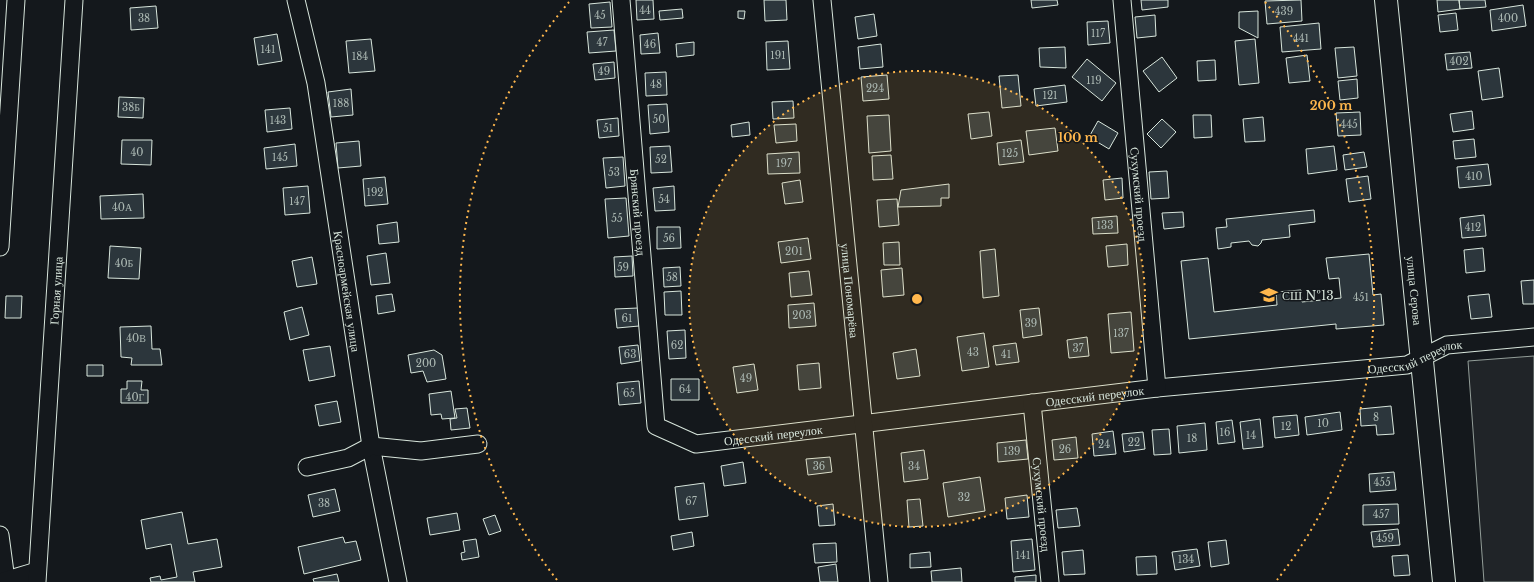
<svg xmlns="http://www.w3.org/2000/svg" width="1534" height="582" viewBox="0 0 1534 582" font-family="'Libre Baskerville',serif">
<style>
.green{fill:#202428;stroke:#939e99}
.building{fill:#2c363c;stroke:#d8e6dc}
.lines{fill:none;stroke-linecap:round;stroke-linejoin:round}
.minor-casing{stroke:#d8e6dc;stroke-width:19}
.major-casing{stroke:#d8e6dc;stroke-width:24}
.minor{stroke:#14181c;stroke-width:17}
.major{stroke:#14181c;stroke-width:22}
.ring{fill:none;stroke:#ffb74d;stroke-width:2;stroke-dasharray:2 4}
.labels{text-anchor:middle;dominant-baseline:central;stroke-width:3;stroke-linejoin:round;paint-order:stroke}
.number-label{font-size:10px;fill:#adbab4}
.street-label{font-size:12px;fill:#d8e6dc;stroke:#14181c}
.poi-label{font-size:12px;fill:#d8e6dc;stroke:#14181c;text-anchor:start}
.centre{fill:#ffb74d;stroke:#14181c;stroke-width:2}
.ring-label{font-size:12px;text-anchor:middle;font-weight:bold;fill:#ffb74d;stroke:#14181c;stroke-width:3;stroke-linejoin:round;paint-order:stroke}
</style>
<rect width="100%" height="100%" fill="#14181c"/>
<path class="green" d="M1534 356V582H1484L1468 361Z"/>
<path class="building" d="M636 0H653L654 19 637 20Z
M764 0H786L787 20 765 21Z
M1031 0H1057L1058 5 1032 8Z
M1141 0H1168V7L1142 10Z
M1301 0 1302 21 1267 24 1265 1Z
M1437 0H1459L1460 9 1438 12Z
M1459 0H1485L1486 7 1460 9Z
M610 2 612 27 591 28 589 4Z
M1523 5 1526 26 1492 31 1490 10Z
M156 6 158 28 131 30 130 8Z
M682 9 683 18 660 20 659 11Z
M738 11H745L744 19 738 18Z
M1258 11V38L1239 28V12Z
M1456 13 1458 30 1440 32 1438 15Z
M874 14 877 36 858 39 855 17Z
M1155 15 1156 36 1137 38 1135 17Z
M1108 21 1110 43 1088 45 1087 22Z
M1319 23 1321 49 1282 52 1280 27Z
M614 30 616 51 589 53 587 32Z
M658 33 660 53 641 54 640 35Z
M277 34 282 61 258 65 254 38Z
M371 39 375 71 349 73 346 41Z
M1255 39 1259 83 1239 85 1235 41Z
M788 41 790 69 767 70 766 42Z
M694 42V55L677 57 676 44Z
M881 44 883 67 860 69 858 47Z
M1065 47 1066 68 1040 67 1039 48Z
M1354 47 1357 76 1338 78 1335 48Z
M1470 52 1472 68 1447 70 1445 54Z
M1307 55 1310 81 1289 83 1286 58Z
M1162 57 1177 78 1159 92 1143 71Z
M1087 59 1116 83 1102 101 1072 77Z
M1215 60 1216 80 1198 81 1197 61Z
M614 62 615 78 595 80 593 64Z
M1499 68 1503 97 1482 100 1478 71Z
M666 72 667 95 646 96 645 73Z
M887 75 889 99 863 101 861 77Z
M1018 75 1021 106 1002 108 999 76Z
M1357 79 1358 98 1340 100 1338 81Z
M1065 85 1067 102 1036 106 1034 89Z
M351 89 353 115 331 117 328 92Z
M119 97 144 98 143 118 118 117Z
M793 101 794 118 773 119 772 102Z
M667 104 669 132 650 134 648 105Z
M290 108 292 129 267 132 265 110Z
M1472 111 1474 129 1453 132 1450 114Z
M989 112 992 136 971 139 968 114Z
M1360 112 1361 135 1338 136 1336 113Z
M889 115 891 151 869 153 867 116Z
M1193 115H1211L1212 137 1194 138Z
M1263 117 1265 141 1245 142 1243 119Z
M618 118 619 136 599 138 597 120Z
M1162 119 1176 132 1161 148 1147 134Z
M1098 121 1118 133 1109 149 1089 137Z
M749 122 750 135 732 137 731 125Z
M796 124 797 141 776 143 774 125Z
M1055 128 1058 151 1029 155 1026 131Z
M1474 139 1476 157 1455 159 1453 141Z
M122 140H152L151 165 121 164Z
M1021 140 1024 162 999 165 997 143Z
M359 141 361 166 338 168 336 143Z
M295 144 297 166 266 169 264 148Z
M670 146 672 172 651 173 650 147Z
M1334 146 1337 170 1308 174 1306 149Z
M799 152 800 173 768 174 767 154Z
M1364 152 1367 167 1345 170 1343 155Z
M891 155 893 179 873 180 872 156Z
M623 157 625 186 606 188 603 158Z
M1488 164 1491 185 1459 188 1457 167Z
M1167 171 1169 198 1151 199 1149 172Z
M1368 176 1371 199 1349 202 1346 179Z
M385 177 388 204 365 206 363 179Z
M1122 178 1123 198 1105 200 1103 180Z
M800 180 803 202 785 204 782 183Z
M949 184V198H941V206L898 207 901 190Z
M308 186 310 213 285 215 283 188Z
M674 186 675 210 655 211 653 188Z
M143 194 144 218 101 219 100 196Z
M626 198 629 236 608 238 605 199Z
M897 199 899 225 879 227 877 200Z
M1314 210 1315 222 1289 225 1290 237 1262 240 1261 243 1258 246 1252 245 1249 241 1231 243V247L1218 249 1216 228 1227 227 1226 219Z
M1183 212 1184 227 1164 229 1162 213Z
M1484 215 1486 236 1462 238 1460 218Z
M1117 216 1118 233 1093 234 1092 218Z
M397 222 399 242 379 244 377 225Z
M657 227H680L681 248 657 249Z
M808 238 811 259 781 263 778 242Z
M899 242 900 265H884L883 243Z
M1127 244 1128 265 1108 267 1106 246Z
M110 246 141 248 139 279 108 278Z
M1483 248 1485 271 1466 273 1464 250Z
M995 249 999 296 983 298 980 251Z
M386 253 390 283 371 285 367 256Z
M1369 254 1373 295 1381 294 1384 325 1336 329V324L1189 339 1181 261 1208 258 1214 312 1277 305 1276 292 1301 290 1302 302 1341 298 1339 278 1329 279 1326 258Z
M632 256 633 276 615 277 614 257Z
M312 257 317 284 297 287 292 261Z
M680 267 681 286 664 287 663 268Z
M902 268 904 295 883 297 881 270Z
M809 271 812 295 791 297 789 273Z
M1534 280V304H1523L1521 281Z
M681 291 682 315H665L664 292Z
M392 294 395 311 378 314 376 296Z
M1489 294 1492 317 1471 319 1468 296Z
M6 296H22L21 318H5Z
M814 303 816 326 789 328 788 305Z
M302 307 309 335 290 340 284 312Z
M638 308 639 326 617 328 615 309Z
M1039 308 1042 335 1023 338 1020 310Z
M1131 312 1134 351 1111 353 1108 314Z
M151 326 152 349H160L162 365H131L132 358 121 357 120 327Z
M685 330 686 358 669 359 667 331Z
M984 333 989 367 962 371 957 337Z
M1087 337 1089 356 1069 358 1067 340Z
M1016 343 1019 362 996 365 993 346Z
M638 345 640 361 621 364 619 347Z
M330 346 335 376 309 381 303 350Z
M916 349 920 376 897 379 893 353Z
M434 350 442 355 446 379 427 382 423 371 411 373 408 355Z
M819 363 821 388 799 390 797 365Z
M754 364 758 390 737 393 733 367Z
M87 365H103V376H87Z
M671 379H699V400H671Z
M127 381H142L141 390H148V403H121V389H127Z
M639 381 641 403 619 405 617 383Z
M451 391 455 418 442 419 441 414 431 415 429 394Z
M337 401 341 422 319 426 315 405Z
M1391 406 1394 434 1377 435 1376 425 1361 426 1360 409Z
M467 408 470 428 451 430 450 419 457 418 455 409Z
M1340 412 1342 430 1307 435 1305 417Z
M1297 415 1299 435 1275 438 1273 417Z
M1260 419 1263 447 1243 449 1240 422Z
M1232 420 1235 442 1218 444 1216 422Z
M1205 423 1207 450 1179 453 1177 426Z
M1169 429 1171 454 1154 455 1152 430Z
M1113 431 1116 454 1094 456 1092 434Z
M1143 432 1145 449 1124 452 1122 434Z
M1076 437 1078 458 1054 460 1052 440Z
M1026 440 1028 459 998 462 997 443Z
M924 450 928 479 904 482 901 453Z
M830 457 832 472 808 475 806 459Z
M743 462 746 483 724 486 721 466Z
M1394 472 1396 490 1370 492 1369 474Z
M980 477 985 511 948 517 943 483Z
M704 483 708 516 679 520 675 487Z
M335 489 340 511 313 517 308 495Z
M1027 495 1029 517 1007 519 1005 498Z
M920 499 923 526 909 527 907 500Z
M833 504 835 525 819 526 817 506Z
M1398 504 1399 524 1363 525V505Z
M1077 508 1080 526 1058 528 1056 510Z
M182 512 188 544 217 539 222 567 193 572 195 582H151L150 578 160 576 161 580 177 577 171 544 146 549 141 520Z
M457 513 460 530 430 535 427 518Z
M495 515 501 531 489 535 483 519Z
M1398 529 1400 545 1373 547 1371 532Z
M692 532 694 546 673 550 671 536Z
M343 537 345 543 356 541 361 560 304 574 298 547Z
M476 539 479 557 462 560 461 553 465 552 463 541Z
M1032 539 1035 570 1013 572 1011 541Z
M1226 540 1229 564 1211 567 1208 542Z
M836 543 837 562 815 563 813 544Z
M1197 549 1200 566 1175 570 1172 552Z
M1083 550 1085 574 1064 575 1062 552Z
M930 552 931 567 910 568V554Z
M1408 555 1410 575 1394 576 1392 556Z
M1156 556 1157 574 1137 575 1136 557Z
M836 564 838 582H820L818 567Z
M961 568 962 582H932L931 571Z
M337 574 339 582H314L313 579Z
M1036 575V582H1015V577Z"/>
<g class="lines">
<g class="minor-casing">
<g id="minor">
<path id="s1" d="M296 0 316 83 371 446 398 582"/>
<path id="s2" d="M621 0 656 426 696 444 1157 388 1407 365 1447 345 1534 337"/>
<path id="s3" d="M822 0 879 582"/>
<path id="s4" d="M1122 0 1157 388"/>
<path d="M0 247 16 0"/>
<path id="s5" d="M1032 403 1050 582"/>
<path d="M307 467 348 458 371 446 421 451 478 444"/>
<path d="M0 535 6 580"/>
<path d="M0 582 37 571"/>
<path id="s6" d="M37 582 74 0"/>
</g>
</g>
<g class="major-casing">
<g id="major">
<path id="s7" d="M1386 0 1444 582"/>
</g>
</g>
<use href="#minor" class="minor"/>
<use href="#major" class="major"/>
</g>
<circle cx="917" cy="299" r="228" fill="#ffb74d" fill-opacity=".12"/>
<g class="ring">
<circle cx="917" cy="299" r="228"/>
<path d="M557 580A457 457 0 0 1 569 2M1265 2A457 457 0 0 1 1277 580"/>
</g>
<defs>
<g id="school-bare" transform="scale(1.38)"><path d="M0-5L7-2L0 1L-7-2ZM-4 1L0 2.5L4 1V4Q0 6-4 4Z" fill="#ffb74d" stroke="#14181c" stroke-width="2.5" paint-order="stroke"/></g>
</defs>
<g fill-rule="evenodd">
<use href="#school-bare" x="1269" y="295"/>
</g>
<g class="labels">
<g class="number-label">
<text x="645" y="10">44</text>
<text x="1284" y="11">439</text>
<text x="600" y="15">45</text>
<text x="144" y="18">38</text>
<text x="1508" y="18">400</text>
<text x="1098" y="33">117</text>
<text x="1301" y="38">441</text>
<text x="602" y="42">47</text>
<text x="650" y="44">46</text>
<text x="268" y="49">141</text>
<text x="778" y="55">191</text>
<text x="360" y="56">184</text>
<text x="1459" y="61">402</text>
<text x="604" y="71">49</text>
<text x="1094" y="80">119</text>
<text x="656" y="84">48</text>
<text x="875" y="88">224</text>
<text x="1050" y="95">121</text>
<text x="341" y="103">188</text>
<text x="131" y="107">38Б</text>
<text x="659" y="119">50</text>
<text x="278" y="120">143</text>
<text x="1349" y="124">445</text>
<text x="608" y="128">51</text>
<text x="137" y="152">40</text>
<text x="1010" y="153">125</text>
<text x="280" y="157">145</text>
<text x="661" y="159">52</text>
<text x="784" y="163">197</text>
<text x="614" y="172">53</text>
<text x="1474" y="176">410</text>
<text x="375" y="192">192</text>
<text x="664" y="199">54</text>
<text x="297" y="201">147</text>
<text x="122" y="207">40А</text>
<text x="617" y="218">55</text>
<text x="1105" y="225">133</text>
<text x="1473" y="227">412</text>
<text x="669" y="238">56</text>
<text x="794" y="251">201</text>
<text x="124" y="263">40Б</text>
<text x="623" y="267">59</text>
<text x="672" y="277">58</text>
<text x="1361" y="297">451</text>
<text x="802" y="315">203</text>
<text x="627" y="318">61</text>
<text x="1031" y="323">39</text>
<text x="1121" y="333">137</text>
<text x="136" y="338">40В</text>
<text x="677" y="345">62</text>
<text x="1078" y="348">37</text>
<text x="973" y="352">43</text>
<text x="630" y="354">63</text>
<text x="1006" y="354">41</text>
<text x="426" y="363">200</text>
<text x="746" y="378">49</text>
<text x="685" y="389">64</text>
<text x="629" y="393">65</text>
<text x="135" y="397">40Г</text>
<text x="1376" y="417">8</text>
<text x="1323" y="423">10</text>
<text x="1286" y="426">12</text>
<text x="1225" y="432">16</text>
<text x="1251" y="435">14</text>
<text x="1192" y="438">18</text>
<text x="1134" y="442">22</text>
<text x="1104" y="444">24</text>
<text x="1065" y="449">26</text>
<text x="1012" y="451">139</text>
<text x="819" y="466">36</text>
<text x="914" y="466">34</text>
<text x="1382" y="482">455</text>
<text x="964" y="497">32</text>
<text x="691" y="501">67</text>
<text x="324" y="503">38</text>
<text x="1381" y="514">457</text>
<text x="1385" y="538">459</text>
<text x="1023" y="555">141</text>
<text x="1186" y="559">134</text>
</g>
<g class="street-label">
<text stroke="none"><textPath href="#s4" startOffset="195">Сухумский проезд</textPath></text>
<text stroke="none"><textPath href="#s2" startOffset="213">Брянский проезд</textPath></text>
<text stroke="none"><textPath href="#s6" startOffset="292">Горная улица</textPath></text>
<text stroke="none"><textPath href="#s1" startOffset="296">Красноармейская улица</textPath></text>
<text stroke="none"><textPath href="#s3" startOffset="292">улица Пономарёва</textPath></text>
<text stroke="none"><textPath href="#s7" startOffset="292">улица Серова</textPath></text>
<text stroke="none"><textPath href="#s2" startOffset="1197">Одесский переулок</textPath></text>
<text stroke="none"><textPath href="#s2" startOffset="873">Одесский переулок</textPath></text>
<text stroke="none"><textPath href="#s2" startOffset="549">Одесский переулок</textPath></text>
<text stroke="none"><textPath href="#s5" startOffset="102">Сухумский проезд</textPath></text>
</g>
<g class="poi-label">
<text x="1282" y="295">СШ №13</text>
</g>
</g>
<circle cx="917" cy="299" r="6" class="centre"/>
<g class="ring-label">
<text x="1331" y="110">200 m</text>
<text x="1078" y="142">100 m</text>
</g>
</svg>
